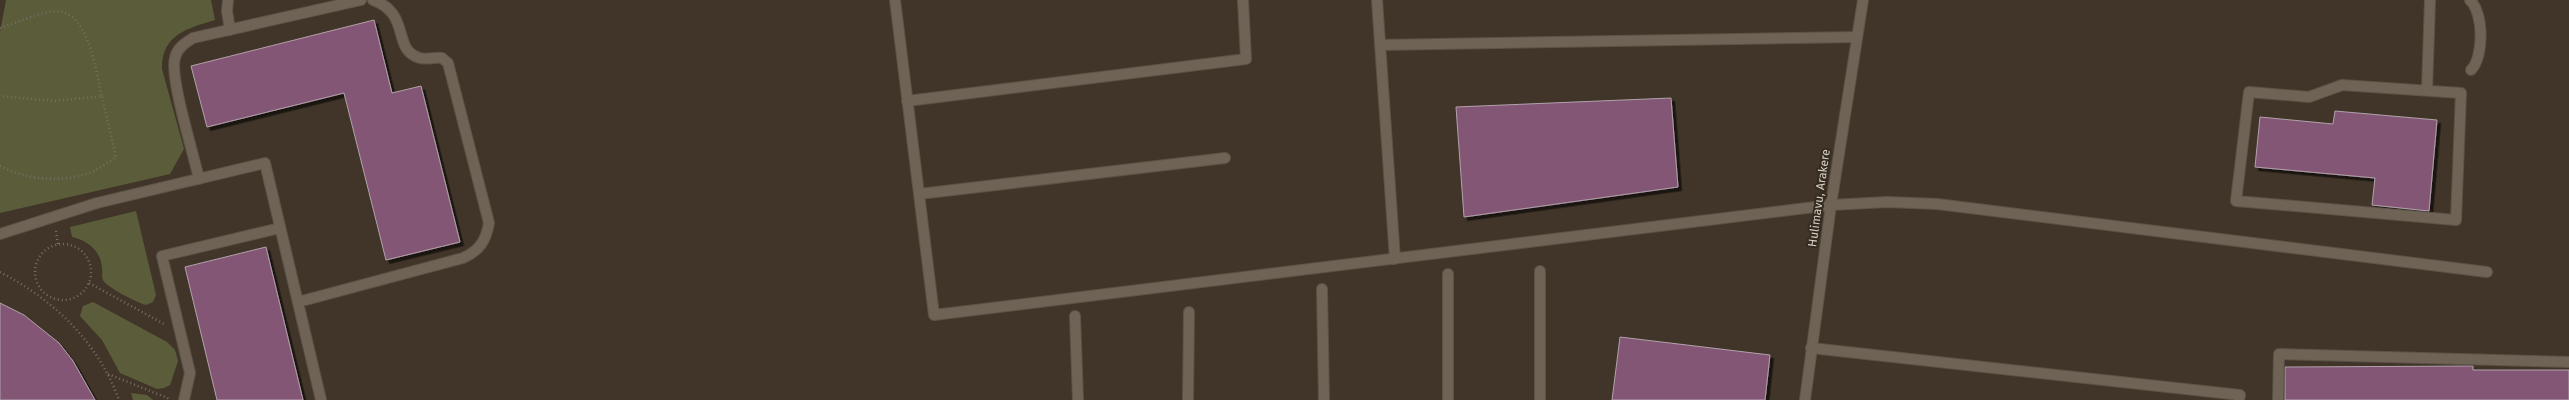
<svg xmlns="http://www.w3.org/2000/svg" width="2569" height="400" viewBox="0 0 2569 400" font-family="'Fira Sans',sans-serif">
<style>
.green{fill:#5b5d3a}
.building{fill:#835774;stroke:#b2a1ac;filter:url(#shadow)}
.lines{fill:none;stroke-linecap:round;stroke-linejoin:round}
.minor-casing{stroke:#5b5248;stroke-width:12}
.tertiary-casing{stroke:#5b5248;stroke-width:12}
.path{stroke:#776e63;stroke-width:2.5;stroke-dasharray:1 3;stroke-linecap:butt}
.minor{stroke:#6f6355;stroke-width:10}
.tertiary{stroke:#6f6355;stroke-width:10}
.labels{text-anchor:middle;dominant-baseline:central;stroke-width:4;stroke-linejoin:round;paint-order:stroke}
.street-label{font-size:12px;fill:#d8d1ca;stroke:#352b1f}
</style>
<defs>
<filter id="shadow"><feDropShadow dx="3.5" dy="3.5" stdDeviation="0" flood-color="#0009"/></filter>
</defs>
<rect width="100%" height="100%" fill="#403528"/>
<path class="green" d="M6 0H211L215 20C188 28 161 35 162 69L184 149 170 174 0 213V32Z
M136 211 156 295 153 302 146 305C138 303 106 287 103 280 101 276 103 272 102 268 101 251 87 240 72 237L70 227Z
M93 302 167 342 175 350 178 361 170 385 164 388 157 389 120 373 102 340 80 316 83 306Z
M131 393 147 395 153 400H133Z"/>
<path class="building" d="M374 20 392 93 421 86 460 242 386 260 344 93 207 127 191 66Z
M1671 98 1678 187 1464 217 1456 107Z
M2335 111 2437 120 2429 211 2372 205 2375 178 2255 167 2260 117 2333 124Z
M266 247 303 400H217L185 267Z
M0 303 24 315 59 343 73 361 95 400H0Z
M1620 337 1770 355 1765 400H1612Z
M2473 366V370H2569V400H2285V367Z"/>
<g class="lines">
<g class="minor-casing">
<path id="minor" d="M228 0 227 11 230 30
M895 0 934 315 1831 205 1887 202 1937 204 2487 272
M1377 0 1395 259
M2470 0C2484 13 2484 57 2471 70
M1380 45 1857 37
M2342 85 2461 93 2456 220 2236 201 2249 92 2309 97Z
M2427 90 2430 0
M907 101 1246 59 1243 0
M199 179C194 155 169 76 175 58 177 48 185 43 193 38L361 0
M919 194 1225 158
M0 234 97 203 265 163 321 400
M1448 274V400
M1322 289 1324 400
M298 302 463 258C479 251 486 241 489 223L448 63 442 58C434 57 427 60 420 58 391 50 412 14 373 0
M1075 316 1078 400
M1811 348 2240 395 2239 400
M184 400 190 373 162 256 280 228
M1188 400 1189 312
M1540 400V271
M2278 400 2279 354 2569 362"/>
</g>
<g class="tertiary-casing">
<path id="tertiary" d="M1805 400 1831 205 1863 0"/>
</g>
<path class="path" d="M0 28C16 23 33 15 49 12 88 3 95 70 102 96L54 101 0 96
M0 166C27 180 60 183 89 173 98 170 107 163 116 157L102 96
M56 231 58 245
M35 272a28 28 0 1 1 56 0a28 28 0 1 1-56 0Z
M0 272C54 300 98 342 119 400
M89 283 164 324
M108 374 170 399"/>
<use href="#minor" class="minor"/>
<use href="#tertiary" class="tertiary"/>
</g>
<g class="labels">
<g class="street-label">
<text transform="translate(1819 198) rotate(-82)">Hulimavu, Arakere</text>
</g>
</g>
</svg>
